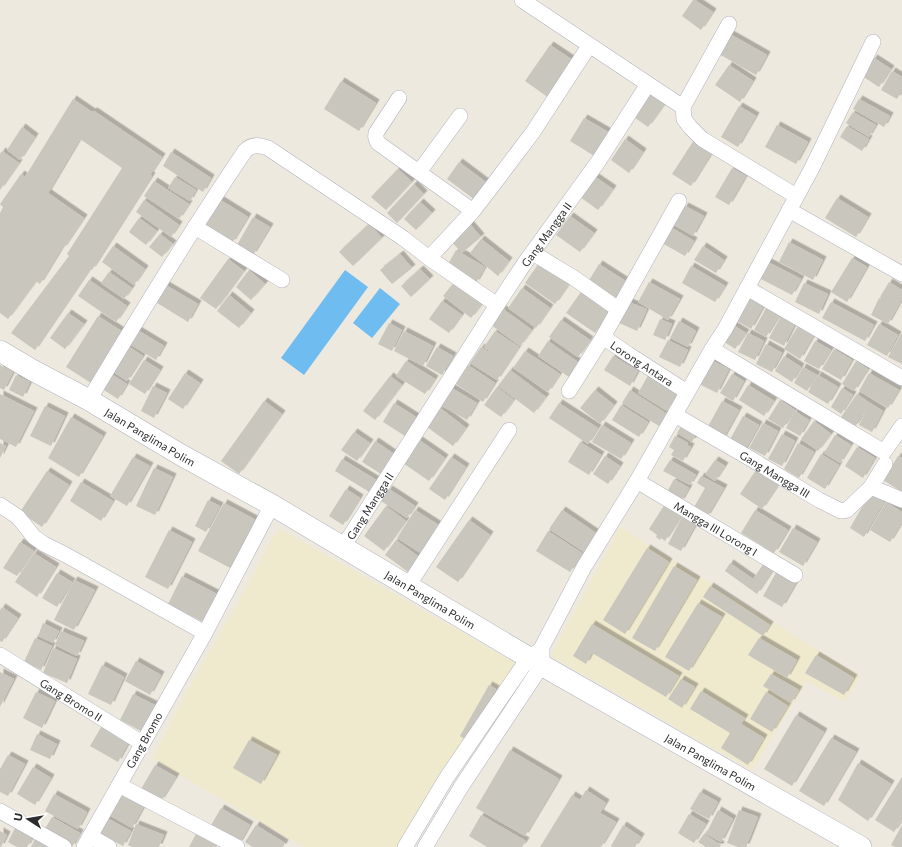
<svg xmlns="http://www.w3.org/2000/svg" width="902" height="847" viewBox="0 0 902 847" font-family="Commissioner,sans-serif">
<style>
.education{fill:#efe9cd}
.water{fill:#6fbcf1}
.building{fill:#c9c6bd;filter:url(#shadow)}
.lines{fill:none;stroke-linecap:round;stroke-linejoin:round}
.street-casing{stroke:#b2b2bf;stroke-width:16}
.secondary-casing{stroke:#b2b2bf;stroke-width:22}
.street{stroke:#fff;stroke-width:15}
.secondary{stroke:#fff;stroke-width:21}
.labels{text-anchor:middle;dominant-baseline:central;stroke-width:4;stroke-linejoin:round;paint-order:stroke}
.street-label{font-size:11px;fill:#2c2c2c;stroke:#fff}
</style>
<defs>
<filter id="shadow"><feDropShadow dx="3.5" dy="-3.5" stdDeviation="0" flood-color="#0004"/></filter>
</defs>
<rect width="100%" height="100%" fill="#eee9de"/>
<path class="education" d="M620 527 860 676 845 702 807 681 752 770 551 656Z
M279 528 517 664 408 847H304L207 791 152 758 160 744 187 691 245 590 265 552Z"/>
<path class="water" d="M345 270 368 287 304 375 281 358Z
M380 288 400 304 372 338 353 323Z"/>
<path class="building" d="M693 0H695L713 12 701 30 682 16Z
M730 34 767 55 756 75 719 54Z
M550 45 574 61 549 98 525 81Z
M874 58 891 69 879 87 862 76Z
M729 65 753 81 740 102 715 85Z
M892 71 902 77V90L897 99 881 90Z
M341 81 376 103 359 131 324 109Z
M649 90 666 102 648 127 631 115Z
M73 99 92 112 94 111 162 157 150 175 152 176 92 270 90 269 35 350 11 333 69 256 67 254 122 168 80 139 48 193 84 218 63 249 62 248 40 284 36 281 8 319 0 313V213L3 207 0 204 21 174 25 177Z
M859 99 890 116 884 127 853 109Z
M739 106 756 116 738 147 721 137Z
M853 112 876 125 869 137 846 123Z
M584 118 610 133 596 157 570 141Z
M777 125 808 142 796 164 765 147Z
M847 126 869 139 862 151 840 137Z
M22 127 35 137 20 160 7 150Z
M625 139 643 152 629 173 611 160Z
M694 140 713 151 691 186 672 174Z
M2 151 19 163 0 190V154Z
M171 152 211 178 203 192 163 166Z
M459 162 487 183 475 200 447 179Z
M732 168 746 176 729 205 715 197Z
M398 169 412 182 386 210 371 197Z
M594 176 613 189 598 210 580 197Z
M175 177 196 190 190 201 168 188Z
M154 181 189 204 179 219 144 196Z
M414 184 424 194 397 223 387 213Z
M837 198 868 217 856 237 825 218Z
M219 199 248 217 232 243 203 225Z
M144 200 179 225 171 237 136 212Z
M420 202 432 213 416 230 404 219Z
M685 206 704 216 693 236 674 225Z
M570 216 594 233 580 252 556 235Z
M253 217 270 227 253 255 237 245Z
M139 218 157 231 146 245 129 232Z
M469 223 481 237 462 253 450 240Z
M369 224 382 238 353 266 339 252Z
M669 226 694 241 685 256 660 242Z
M160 234 173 244 162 257 149 247Z
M481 239 509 261 498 276 470 253Z
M789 242 823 260 813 280 779 262Z
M113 246 145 269 134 285 102 262Z
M703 246 724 260 716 273 694 260Z
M456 250 485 267 476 283 447 266Z
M400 254 412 268 392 284 380 270Z
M852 258 867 267 847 302 831 292Z
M228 259 244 271 216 309 200 298Z
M541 260 571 281 555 304 525 283Z
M766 261 801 279 792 295 757 277Z
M599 264 627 282 616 300 588 282Z
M691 266 725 286 715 302 682 283Z
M420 269 430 279 411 297 401 286Z
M249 270 265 284 251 300 236 287Z
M109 272 132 288 124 299 101 283Z
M89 280 127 306 116 322 78 296Z
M456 280 484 302 471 318 443 296Z
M649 282 680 299 668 320 638 302Z
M889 282 902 290V299L888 324 871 315 879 298 894 306 880 297Z
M804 283 828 294 819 314 795 302Z
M164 284 198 304 188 322 154 301Z
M522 288 550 308 536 328 508 308Z
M583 289 612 310 595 333 566 313Z
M229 295 251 313 239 328 217 311Z
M749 299 763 307 751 329 737 321Z
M442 301 462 315 449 333 429 319Z
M626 301 647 309 637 331 617 322Z
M831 302 874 325 865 341 822 318Z
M766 308 779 316 766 337 754 330Z
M503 309 532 330 520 346 491 325Z
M68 313 84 324 65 349 50 338Z
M98 316 123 332 91 383 66 367Z
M781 316 795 324 784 346 769 338Z
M660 319 672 324 665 340 653 335Z
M561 320 590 340 578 357 549 337Z
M679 321 696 331 688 347 670 338Z
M389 323 402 330 392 351 378 344Z
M879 324 898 335 887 356 867 345Z
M733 325 746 333 735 349 723 341Z
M798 326 814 335 800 359 784 349Z
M134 328 164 346 156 360 126 342Z
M404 331 433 346 423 366 394 351Z
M495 331 519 347 497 380 470 363 481 347 501 360 484 347Z
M748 333 764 341 755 360 738 352Z
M901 334H902V364L888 357Z
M668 340 688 350 680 367 659 357Z
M548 341 579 363 569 377 538 356Z
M815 341 831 350 819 369 804 361Z
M125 344 143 356 127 381 109 369Z
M766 344 782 353 772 372 756 364Z
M437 347 453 356 442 375 426 366Z
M834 349 852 360 841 380 822 369Z
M525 351 560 374 548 392 513 368Z
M613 356 638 371 630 386 604 370Z
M784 356 801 367 792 382 775 371Z
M709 359 729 369 717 393 697 383Z
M144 360 160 370 145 394 129 384Z
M406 361 435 379 425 394 396 376Z
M856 361 868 369 854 391 842 384Z
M0 365 13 372 4 390 0 388Z
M468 365 495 383 483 402 456 384Z
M803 367 817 375 807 391 794 383Z
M510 370 546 397 534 413 498 386Z
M108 372 127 384 118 399 99 387Z
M185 373 200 383 183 409 168 399Z
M869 373 899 390 888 408 859 391Z
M649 374 679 391 667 411 638 393Z
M732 374 744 381 733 401 720 393Z
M16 375 30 382 23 397 9 390Z
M818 375 838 387 828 404 808 392Z
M390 376 402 385 375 420 363 411Z
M748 385 774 401 764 416 739 400Z
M153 386 167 393 154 418 141 411Z
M450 387 477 403 467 420 440 405Z
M497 387 514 400 501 417 484 405Z
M842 388 853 395 841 414 831 407Z
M595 390 614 405 600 424 580 408Z
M630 390 667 414 659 426 622 403Z
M0 394 34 411 16 447 0 439Z
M857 394 870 403 883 411 872 432 859 425 869 405 855 427 841 417Z
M780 400 795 410 783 428 768 419Z
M264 401 282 414 239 474 221 461Z
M722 401 739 410 723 439 706 430Z
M394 403 416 417 405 436 383 422Z
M559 403 598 428 588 444 549 418Z
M621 405 648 422 639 437 612 420Z
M45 406 65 416 51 446 30 436Z
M440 408 466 428 453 446 427 427Z
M795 411 809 420 800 436 786 428Z
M743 416 759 425 744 452 728 443Z
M71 417 103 436 79 477 48 458Z
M814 421 831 434 818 451 801 439Z
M763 423 778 431 765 456 749 448Z
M602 425 631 443 621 459 592 442Z
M682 425 695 432 693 435 695 437 692 442 677 433Z
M354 432 370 443 357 461 341 450Z
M782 434 795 441 782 466 768 459Z
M835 435 851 445 840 463 824 453Z
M675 436 688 443 687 445 691 447 683 461 671 455 674 450 669 447Z
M419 440 445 458 429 481 403 463Z
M375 441 394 454 381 474 362 462Z
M580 442 601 455 589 475 568 462Z
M0 443 6 446 0 458Z
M798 443 814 452 799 478 784 469Z
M857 447 875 458 863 478 845 466Z
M821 454 839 465 825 489 807 478Z
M605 456 620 466 608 484 593 474Z
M898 456 902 458V492L883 480Z
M133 457 150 466 127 506 110 496Z
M451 457 466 467 445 500 429 489Z
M342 459 378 481 371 493 335 471Z
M670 460 696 475 690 485 663 471Z
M715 460 725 466 715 481 705 474Z
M154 468 173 477 155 515 136 506Z
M756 470 778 485 762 509 740 494Z
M47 471 69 485 42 527 20 512Z
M701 476 724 488 707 517 693 509 705 488 697 483Z
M674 479 689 488 681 502 666 494Z
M81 482 113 501 101 521 70 501Z
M346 489 360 498 343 525 329 516Z
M389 489 415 506 407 518 381 501Z
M870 493 884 502 864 537 850 528Z
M208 500 220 506 206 532 195 526Z
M886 502 902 512V522L890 542 870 530Z
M224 503 258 521 232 569 198 551Z
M665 504 682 515 665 541 661 538 660 540 656 537 657 535 649 529Z
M386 506 406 521 384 551 364 536Z
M415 510 440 526 422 554 397 538Z
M562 510 596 533 584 552 549 529Z
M755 510 788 530 774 553 741 533Z
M683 515 697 522 681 551 668 544Z
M469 520 490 535 458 582 436 567Z
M793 528 817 542 803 566 779 552Z
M169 530 192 542 168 589 145 577Z
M548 531 582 553 570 572 536 551Z
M396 540 419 557 408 572 385 555Z
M20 542 34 551 17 576 3 568Z
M647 548 669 562 625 634 603 620Z
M34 553 56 567 37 597 15 582Z
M730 563 753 579 764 563 773 570 757 594 725 571Z
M674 566 697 580 655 651 632 638Z
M777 571 796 583 782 607 763 596Z
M57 573 72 582 57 607 42 598Z
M182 576 217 594 203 622 168 604Z
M74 580 95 590 74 630 54 620Z
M710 586 770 625 763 636 703 597Z
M698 603 722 617 689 671 665 657Z
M2 607 18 618 2 642 0 641V610Z
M43 623 59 631 53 643 38 636Z
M592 624 679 676 666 697 592 653 586 664 573 656Z
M61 631 84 641 77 656 55 645Z
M35 638 52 646 41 670 24 662Z
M759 638 797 660 787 678 748 655Z
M53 648 77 659 67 683 43 673Z
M816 655 854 678 844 695 805 673Z
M136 661 161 675 150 695 125 681Z
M102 665 124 677 111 705 88 694Z
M0 672 14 679 0 707Z
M771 674 799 690 791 703 763 686Z
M681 679 695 687 682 708 668 699Z
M489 685 496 689 466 740 460 736Z
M701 691 745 718 741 724 764 738 748 765 721 748 730 733 690 709Z
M36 692 55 701 42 728 23 718Z
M766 692 788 706 772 732 750 719Z
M133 694 157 706 143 732 120 720Z
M796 715 824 732 792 786 764 769Z
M103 724 130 740 118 762 90 746Z
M37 734 57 744 50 759 30 750Z
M831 738 856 752 824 806 799 791Z
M249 740 277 755 261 784 233 768Z
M510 750 559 779 525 836 476 808Z
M8 755 25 764 8 796 0 792V769Z
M858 763 891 784 868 821 838 800Z
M155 765 176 777 161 801 141 789Z
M33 767 51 778 35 805 17 794Z
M902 777V820L894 832 875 820Z
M586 790 606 803 600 813 616 822 601 847H540L572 795 580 800Z
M120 791 145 804 132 828 107 814Z
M700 792 718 802 709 819 690 809Z
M54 794 87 812 78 829 45 811Z
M221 808 250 825 239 844 210 827Z
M718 810 733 819 721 842 706 834Z
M739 810 758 817 746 847H738L727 843Z
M689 814 706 824 694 843 678 833Z
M481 815 526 841 522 847H487L469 836Z
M52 817 80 833 72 847H69L43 832Z
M105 817 131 831 123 846 97 832Z
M136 824 164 835 159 847H132L128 845Z
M256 825 285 843 283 847H253L245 842Z
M623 825 641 837 635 847H613L611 846Z
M902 825V847H895L891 845Z
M15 828 33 837 27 847H17L8 842Z
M0 831 7 835 1 847H0Z
M197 832 218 844 216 847H189Z
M704 834 721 845 720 847H706L698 842Z
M35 839 49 847H31Z"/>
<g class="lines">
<g class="street-casing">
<g id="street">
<path d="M522 0 648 84"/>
<path d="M399 98 376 133C375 137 376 139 378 143L473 211"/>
<path d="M683 107 729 24"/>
<path d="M419 172 460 116"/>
<path d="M789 210 902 274"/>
<path d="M195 227 282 280"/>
<path d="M533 253 574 278 618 309"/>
<path d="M429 258 473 211 490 189 533 132 589 46"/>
<path d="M747 288 902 378"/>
<path id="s1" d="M603 337 628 354 687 392"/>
<path d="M712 349 884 452 902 426"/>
<path d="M569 391 603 337 679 201"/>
<path d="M89 400C139 316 190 232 245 151 251 144 260 145 268 148L403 238 429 258 497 305"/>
<path id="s2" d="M675 415 751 459 819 500 841 511 847 510 871 487 902 500"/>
<path id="s3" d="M637 481 795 575"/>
<path d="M871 487 885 464"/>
<path d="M0 505 18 517 34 537 44 544 66 555 205 633 84 847"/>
<path id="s4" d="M343 547 497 305 524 264 598 162 648 84 683 107 684 119 690 127 702 139 796 196"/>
<path d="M408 586 509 430"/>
<path d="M205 633 272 505"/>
<path id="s5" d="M0 655 142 743"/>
<path d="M119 785 237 847"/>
<path d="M0 811 64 847"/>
<path d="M90 836 109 847"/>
<path d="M405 847 447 777 529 657 537 652"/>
<path d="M425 847 461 787 542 665V647L584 567 637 481 712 349 725 329 812 168 873 42"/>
</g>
</g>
<g class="secondary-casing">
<g id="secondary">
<path id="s6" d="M0 351 34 371 89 400 181 455 272 505 536 662 861 847"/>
</g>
</g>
<use href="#street" class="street"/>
<use href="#secondary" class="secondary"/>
</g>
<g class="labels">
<g class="street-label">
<text stroke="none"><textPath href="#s4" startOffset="373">Gang Mangga II</textPath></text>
<text stroke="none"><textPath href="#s1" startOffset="47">Lorong Antara</textPath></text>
<text stroke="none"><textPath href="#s6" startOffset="173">Jalan Panglima Polim</textPath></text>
<text stroke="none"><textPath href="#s2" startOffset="116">Gang Mangga III</textPath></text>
<text stroke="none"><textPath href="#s4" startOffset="49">Gang Mangga II</textPath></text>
<text stroke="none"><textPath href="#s3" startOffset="92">Mangga III Lorong I</textPath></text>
<text stroke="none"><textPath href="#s6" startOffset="497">Jalan Panglima Polim</textPath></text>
<text stroke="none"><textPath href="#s5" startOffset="84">Gang Bromo II</textPath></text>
<text transform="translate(144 740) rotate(-61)">Gang Bromo</text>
<text stroke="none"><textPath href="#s6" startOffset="821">Jalan Panglima Polim</textPath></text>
</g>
</g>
<g transform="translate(28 819) rotate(282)" stroke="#ffffff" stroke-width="3" paint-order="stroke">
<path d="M0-3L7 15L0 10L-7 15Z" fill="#2c2c2c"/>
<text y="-6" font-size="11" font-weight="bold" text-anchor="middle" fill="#2c2c2c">U</text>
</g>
</svg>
